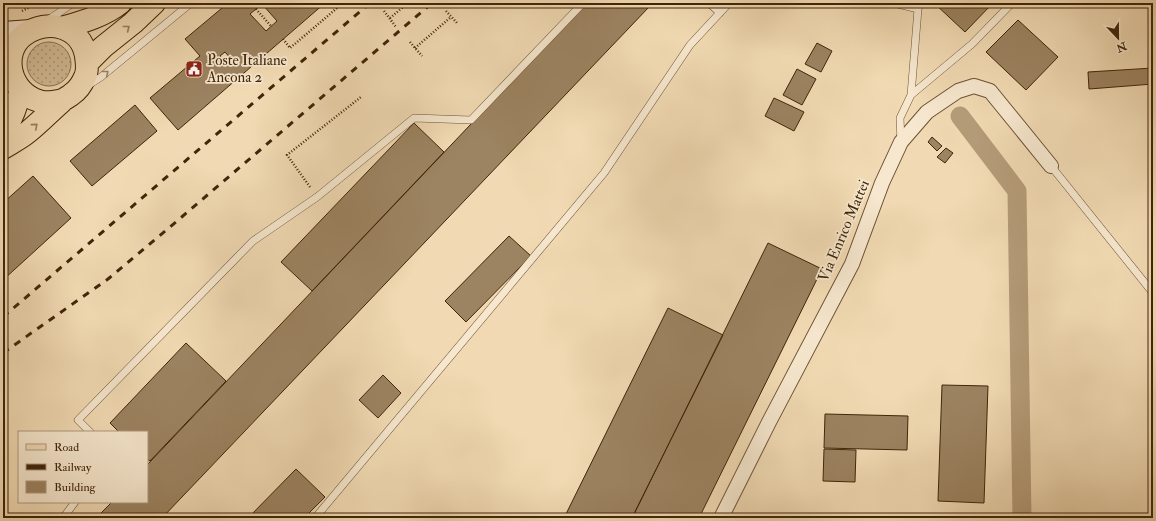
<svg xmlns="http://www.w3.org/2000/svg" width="1156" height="521" viewBox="0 0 1156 521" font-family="'IM FELL Double Pica',serif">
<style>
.grass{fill:url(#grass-dots);stroke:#8a7050}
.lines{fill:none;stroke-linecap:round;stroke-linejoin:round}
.canal{stroke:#b59c79;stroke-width:19}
.building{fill:#9c8361;stroke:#402509;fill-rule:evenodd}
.lane-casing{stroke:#6c5234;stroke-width:8}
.street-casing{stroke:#6c5234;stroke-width:16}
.secondary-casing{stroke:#402509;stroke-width:22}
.primary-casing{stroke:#402509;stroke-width:24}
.path{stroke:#402509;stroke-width:2.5;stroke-dasharray:1 2;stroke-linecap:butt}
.lane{stroke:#f6e7ce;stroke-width:7}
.street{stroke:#f6e7ce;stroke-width:14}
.secondary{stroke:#f6e7ce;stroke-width:20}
.primary{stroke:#f1dab3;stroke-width:22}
.rail{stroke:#402509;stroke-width:3;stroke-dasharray:7 7;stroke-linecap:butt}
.oneway{stroke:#98805e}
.oneway2{stroke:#9b866c}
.labels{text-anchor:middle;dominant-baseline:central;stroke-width:3.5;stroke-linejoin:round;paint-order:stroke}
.poi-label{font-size:15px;fill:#402509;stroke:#f6e7ce;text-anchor:start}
.street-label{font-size:15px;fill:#402509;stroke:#f6e7ce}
</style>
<defs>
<pattern id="grass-dots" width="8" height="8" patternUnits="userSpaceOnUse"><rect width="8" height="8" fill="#d3bb96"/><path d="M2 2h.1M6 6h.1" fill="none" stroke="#ad9879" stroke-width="1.8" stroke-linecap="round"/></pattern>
</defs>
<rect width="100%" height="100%" fill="#f1dab3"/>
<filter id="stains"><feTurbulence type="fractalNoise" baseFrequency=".005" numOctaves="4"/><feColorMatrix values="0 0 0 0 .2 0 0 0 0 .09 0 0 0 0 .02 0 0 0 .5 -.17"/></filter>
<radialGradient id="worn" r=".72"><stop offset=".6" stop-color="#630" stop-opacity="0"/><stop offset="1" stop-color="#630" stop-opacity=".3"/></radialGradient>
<path class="grass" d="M27 64a22 22 0 1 1 44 0a22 22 0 1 1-44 0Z"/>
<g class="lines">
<path class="canal" d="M960 116 1017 191 1022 518"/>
</g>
<path class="building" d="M3 3H7L8 7 3 8Z
M228 3H325L178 130 150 98 200 56 185 39ZM262 4 277 21 266 31 250 14ZM225 52 232 60 227 64 220 56Z
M586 3H645L649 7 162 518H96L112 502H147V465Z
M934 3H993L965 32Z
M1018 20 1058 57 1026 90 986 52Z
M817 43 832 51 821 72 805 64Z
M1153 68V84L1089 89 1088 72Z
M797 69 816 79 802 105 783 95Z
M774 98 804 112 794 131 765 116Z
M135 105 157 131 92 186 70 161Z
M414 123 444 152 312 291 281 262Z
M932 137 942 146 937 151 928 142Z
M946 148 953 153 945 163 937 157Z
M33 176 71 218 3 280V203Z
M509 236 531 256 466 322 445 301Z
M768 243 822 269 699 518H632Z
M668 308 723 335 632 518H564Z
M186 343 226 381 150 461 147 459V432H119L110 423Z
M383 375 401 393 378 418 359 400Z
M942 385 988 386 984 503 938 501Z
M825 414 908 416 907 450 824 448Z
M824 449 856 450 855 482 823 481Z
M296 469 325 497 304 518H248Z"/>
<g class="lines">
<g class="lane-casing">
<path id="lane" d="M709 3 720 13
M894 3 918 9
M48 20 73 3
M87 86 101 77 191 3
M911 95 972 44 1012 3
M901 142 900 118 911 95 918 9 920 3
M1051 166 1153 293
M90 432 78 420 253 241 317 197 414 118 471 120 583 3
M63 518 75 502
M315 518 604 173 690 45 729 3"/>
</g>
<g class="street-casing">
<path id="street" d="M721 518 769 422 852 264 882 183 901 142 927 112 958 91 974 86 990 91 1051 166"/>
</g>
<g class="secondary-casing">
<path id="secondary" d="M3 32 31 30"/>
</g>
<g class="primary-casing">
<path id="primary" d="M62 28C82 22 104 16 120 3
M87 63 103 47 133 23 154 3
M3 134C11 120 17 107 20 91
M3 148C11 143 21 138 28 132 40 122 51 111 62 101 65 98 69 97 72 94 78 90 82 84 85 77 88 71 87 63 86 56 81 26 48 18 24 35 0 53 10 93 39 101 47 104 55 102 63 100"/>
</g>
<path class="path" d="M256 9 271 26
M22 11 38 3
M384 11 396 27
M446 11 458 24
M390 18 408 3
M283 39 290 48 343 3
M410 42 422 56
M415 48 451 17
M310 187 287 155 361 97"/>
<use href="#lane" class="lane"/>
<use href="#street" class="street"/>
<use href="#secondary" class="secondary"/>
<use href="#primary" class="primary"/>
<path class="rail" d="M3 317 370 3
M3 353 108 279 177 221 432 3"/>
</g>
<defs><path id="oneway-chevron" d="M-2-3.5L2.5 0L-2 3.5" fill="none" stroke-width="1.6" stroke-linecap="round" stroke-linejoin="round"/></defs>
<g class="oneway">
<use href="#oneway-chevron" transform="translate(127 28) rotate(-38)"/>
<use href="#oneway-chevron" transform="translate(35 126) rotate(-40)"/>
</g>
<use class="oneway2" href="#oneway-chevron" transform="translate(106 73) rotate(-39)"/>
<defs>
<g id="civic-square" transform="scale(0.9)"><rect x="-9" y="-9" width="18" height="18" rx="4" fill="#8f2418" stroke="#f6e7ce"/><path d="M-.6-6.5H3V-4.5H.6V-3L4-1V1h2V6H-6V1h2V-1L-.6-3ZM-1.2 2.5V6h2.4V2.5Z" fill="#fff"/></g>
</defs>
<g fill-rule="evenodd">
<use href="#civic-square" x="194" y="69"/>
</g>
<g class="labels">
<g class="poi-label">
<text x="207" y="60">Poste Italiane<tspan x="207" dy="17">Ancona 2</tspan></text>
</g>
<g class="street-label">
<text transform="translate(844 231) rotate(-67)">Via Enrico Mattei</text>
</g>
</g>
<rect width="1156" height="521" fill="none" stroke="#f1dab3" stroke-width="16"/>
<rect x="4" y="4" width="1148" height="513" fill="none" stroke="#402509" stroke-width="2"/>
<rect x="8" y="8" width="1140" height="505" fill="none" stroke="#402509"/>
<rect x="18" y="431" width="130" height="72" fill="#f6e7ce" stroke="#ad997f"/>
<rect x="26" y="444" width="20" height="6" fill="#f1dab3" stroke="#ad997f"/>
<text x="54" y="451" font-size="12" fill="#402509">Road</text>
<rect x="26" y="464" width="20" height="6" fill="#402509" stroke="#ad997f"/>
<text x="54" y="471" font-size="12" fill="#402509">Railway</text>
<rect x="26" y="481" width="20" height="12" fill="#9c8361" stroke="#ad997f"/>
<text x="54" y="491" font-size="12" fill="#402509">Building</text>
<g transform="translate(1118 38) rotate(158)" stroke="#f6e7ce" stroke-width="3" paint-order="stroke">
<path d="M0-3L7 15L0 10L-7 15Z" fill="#402509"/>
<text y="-6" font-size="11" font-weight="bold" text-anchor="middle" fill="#402509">N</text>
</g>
<rect width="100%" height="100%" filter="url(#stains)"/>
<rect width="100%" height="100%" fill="url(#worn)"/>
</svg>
